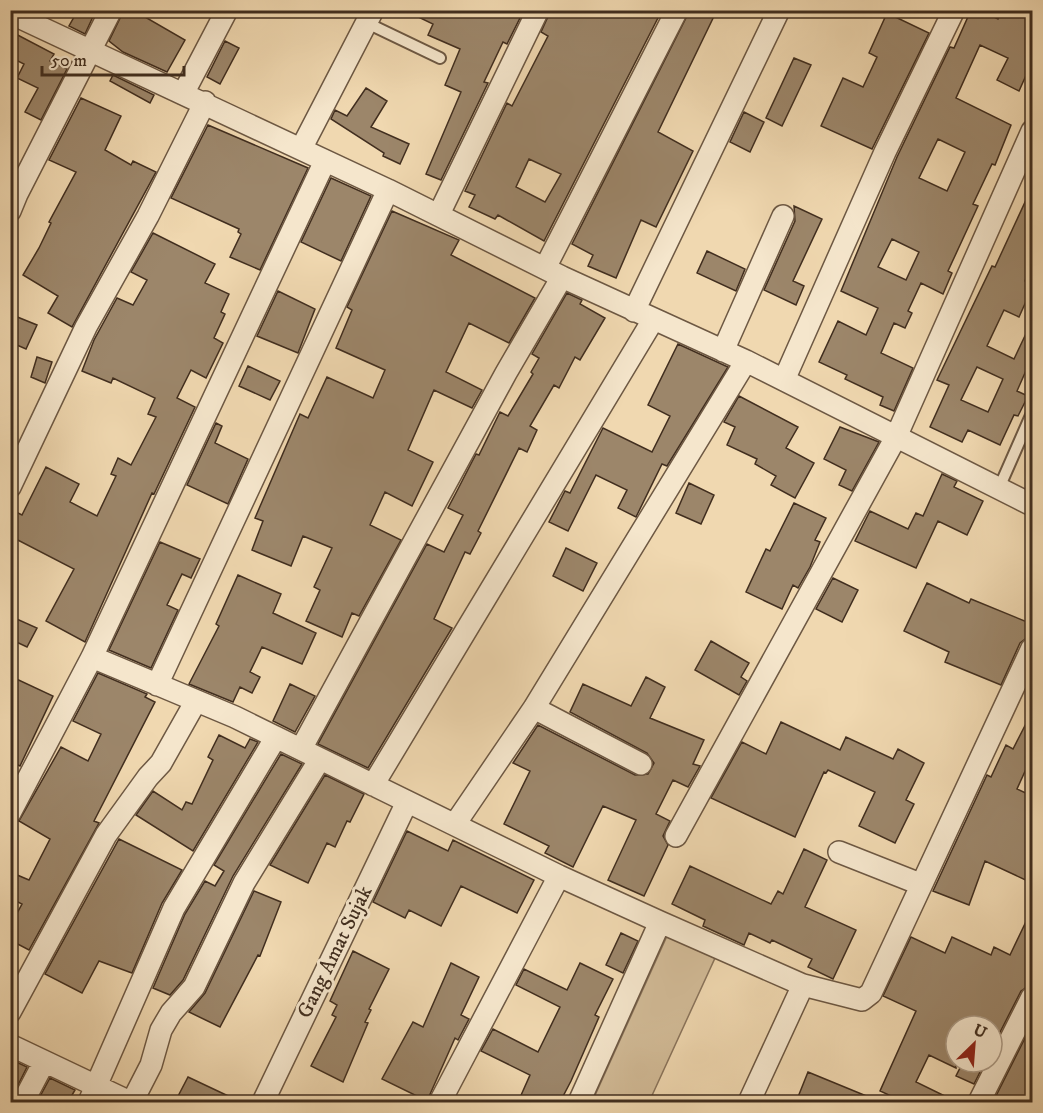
<svg xmlns="http://www.w3.org/2000/svg" width="1043" height="1113" viewBox="0 0 1043 1113" font-family="'IM FELL DW Pica',serif">
<style>
.green{fill:#d2bb97;stroke:#8a745b;stroke-width:1.5}
.building{fill:#9c866a;stroke:#412e1f;stroke-width:1.5;fill-rule:evenodd}
.lines{fill:none;stroke-linecap:round;stroke-linejoin:round}
.service-casing{stroke:#6d5843;stroke-width:14}
.minor-casing{stroke:#6d5843;stroke-width:24}
.service{stroke:#f5e6cc;stroke-width:10}
.minor{stroke:#f5e6cc;stroke-width:21}
.labels{text-anchor:middle;dominant-baseline:central;stroke-width:6;stroke-linejoin:round;paint-order:stroke}
.street-label{font-size:21px;fill:#412e1f;stroke:#f5e6cc}
</style>
<rect width="100%" height="100%" fill="#f0d8b0"/>
<filter id="stains"><feTurbulence type="fractalNoise" baseFrequency=".00333" numOctaves="4"/><feColorMatrix values="0 0 0 0 .2 0 0 0 0 .09 0 0 0 0 .02 0 0 0 .5 -.17"/></filter>
<radialGradient id="worn" r=".72"><stop offset=".6" stop-color="#630" stop-opacity="0"/><stop offset="1" stop-color="#630" stop-opacity=".3"/></radialGradient>
<path class="green" d="M667 936 715 958 649 1102H592Z"/>
<path class="building" d="M78 10H96L85 34 69 26Z
M124 10H133L185 40 167 72 123 52 109 41Z
M404 10H524L507 44 503 42 484 82 488 83 441 180 426 174 461 92 445 85 460 49 428 35 433 24Z
M551 10H662L544 241 498 215 495 219 469 207 475 195 465 191 507 103 512 106 548 36 541 32ZM529 159 561 174 545 202 516 187Z
M690 10H717L658 132 693 151 656 227 641 220 616 278 588 266 593 255 572 244Z
M971 10H980L998 19 1002 10H1032V62L1019 91 997 80 1008 58 980 45 956 98 1011 125 995 165 992 164 973 204 978 206 948 271 952 273 943 294 921 283 908 311 912 313 905 328 894 323 881 353 913 368 894 411 880 405 883 397 845 379 847 375 819 362 838 321 866 335 878 308 841 291 897 157 950 47 954 48ZM938 139 965 152 947 191 919 178ZM892 239 919 252 906 280 878 267Z
M887 13 929 33 872 149 821 126 843 78 863 87 877 57 869 53Z
M10 31 54 54 50 61 67 69 41 120 25 112 38 88 17 78 24 64 10 57Z
M225 41 239 48 220 84 207 77Z
M794 58 811 65 782 126 766 118Z
M113 75 154 95 150 103 110 81Z
M366 88 387 101 371 127 409 144 400 164 383 156 384 153 331 119 335 110 347 116Z
M81 98 121 116 105 150 131 165 133 161 156 172 72 327 48 313 58 296 23 275 39 248 51 223 49 222 76 172 49 160Z
M744 112 764 122 750 152 730 142Z
M208 125 308 168 260 270 230 257 241 234 238 232 239 229 171 198Z
M331 178 371 196 341 261 301 242Z
M1032 187V264L1025 281 1032 285V288L1019 317 1004 310 987 346 1014 359 1032 321V357L1017 391 1028 396 1018 416 1014 415 1000 445 968 430 962 442 930 427 949 385 937 380 992 266 995 267ZM977 367 1003 379 988 412 961 400Z
M794 206 822 219 793 281 804 286 796 305 764 290 795 221Z
M392 211 459 240 451 255 535 298 509 343 469 323 446 372 482 390 472 408 434 390 408 450 433 462 412 506 385 492 370 525 401 540 359 616 352 613 342 637 306 621 320 590 314 587 332 548 303 536 291 566 252 550 263 521 255 518 300 414 308 418 327 377 373 398 385 370 336 348 352 310 347 307Z
M153 233 215 264 205 283 229 294 221 312 225 314 214 338 223 343 206 378 191 370 177 398 195 407 154 494 152 493 85 642 46 621 74 569 10 536V509L22 515 46 467 79 484 70 502 97 516 116 476 111 474 118 458 131 465 156 417 148 414 155 398 113 378 111 383 82 371 94 340 117 298 133 305 147 280 131 272Z
M707 251 745 269 736 291 697 273Z
M278 291 315 309 298 353 257 336Z
M567 293 582 300 580 304 605 318 580 360 575 357 559 388 554 385 530 426 537 430 527 452 519 448 478 531 481 533 470 554 465 552 434 619 452 628 368 768 318 744 427 544 444 552 463 515 448 508 458 489 476 454 479 455 500 412 508 416 533 374 531 372 539 358 532 354Z
M10 314 37 325 26 349 10 342Z
M678 344 728 367 667 466 662 464 636 517 618 508 627 490 596 475 568 531 549 522 565 491 570 493 603 428 652 452 670 416 648 405Z
M37 357 52 362 45 383 31 377Z
M248 366 280 381 270 400 239 386Z
M739 396 798 427 786 448 814 463 795 498 771 485 776 476 755 464 757 459 727 445 735 427 724 422Z
M216 423 222 426 215 443 248 459 228 504 187 485Z
M840 427 879 442 852 491 839 485 846 470 824 459Z
M942 474 957 481 954 487 983 501 967 535 938 521 916 568 855 541 870 511 908 529 916 513 923 516Z
M689 483 714 495 701 524 676 513Z
M794 503 826 518 815 540 820 542 810 567 798 588 793 585 782 609 746 592 766 549 770 551Z
M160 542 200 559 191 578 182 574 167 605 178 610 151 668 109 650Z
M566 548 597 563 583 591 553 576Z
M238 575 281 594 273 613 316 633 302 664 262 647 250 672 260 677 252 693 240 687 233 702 189 684 219 626 216 624Z
M833 578 858 590 842 622 816 609Z
M927 583 969 603 971 599 1032 624 1029 636 1020 643 1001 685 945 662 949 652 904 631Z
M10 616 37 628 27 647 10 639Z
M711 641 749 663 741 677 747 681 739 695 695 670Z
M98 673 147 694 145 697 155 702 94 821 99 823 29 950 10 940V926L22 904 10 898V872L29 880 50 839 19 821 61 747 88 761 101 734 73 721Z
M10 676 53 696 20 766 10 761Z
M646 677 665 687 650 718 704 740 693 764 700 766 688 787 673 780 656 814 670 821 663 836 668 845 644 896 608 880 636 820 603 806 573 867 545 853 549 846 504 824 530 771 513 763 538 725 635 775 648 774 654 763 647 753 570 712 583 684 631 706Z
M290 684 315 696 295 732 273 721Z
M1032 712V756L1017 789 1032 796V883L985 861 969 905 933 891 987 775 991 777 1006 745 1013 749Z
M781 722 840 750 846 737 893 759 898 749 924 763 906 800 914 804 895 843 859 826 875 792 828 770 826 773 824 772 795 837 711 798 742 742 766 754Z
M219 735 245 748 250 739 258 742 193 851 136 815 153 791 182 810 186 802 192 804 213 760 208 757Z
M281 754 302 764 233 876 183 980 170 995 153 988 185 914 205 881 215 886 224 871 214 865Z
M325 775 364 794 350 822 347 821 335 847 327 843 308 883 270 865Z
M407 831 448 851 453 840 534 880 517 913 461 886 441 926 409 910 405 918 373 902Z
M119 839 182 870 162 903 132 973 99 961 82 993 45 974Z
M804 849 827 860 805 907 856 930 833 979 808 967 812 959 772 940 770 943 749 933 744 945 703 926 705 920 672 904 690 866 771 904 778 891 783 894Z
M254 891 281 902 260 956 258 955 220 1027 189 1012 205 993Z
M1032 909V984L1021 991 992 1048V1026H956V1068L929 1055 916 1082 957 1102H904L880 1091 916 1011 883 996 911 937 945 953 952 937 991 955 994 947 1010 955Z
M621 933 638 941 623 973 606 965Z
M353 951 389 969 369 1009 371 1010 365 1022 368 1023 343 1082 311 1066 336 1017 332 1015 337 1005 330 1001Z
M451 963 479 977 461 1015 469 1019 458 1040 455 1038 427 1101 382 1079 413 1022 423 1027Z
M580 963 613 979 595 1015 599 1017 571 1081 560 1102H518L530 1075 481 1051 493 1029 538 1052 560 1007 516 985 524 969 567 990Z
M1032 1024V1084L1024 1102H993Z
M10 1059 27 1067 10 1101Z
M963 1062H985L974 1084 956 1076Z
M808 1072 881 1102H796Z
M188 1077 241 1102H175Z
M50 1078 75 1090 68 1102H37Z"/>
<g class="lines">
<g class="service-casing">
<path id="service" d="M367 23 440 58
M999 488 1032 413"/>
</g>
<g class="minor-casing">
<path id="minor" d="M10 13 388 190 562 277 746 361 1032 505
M183 94 227 10
M301 149 373 10
M10 211 17 194 111 10
M439 214 538 10
M545 268 677 10
M634 311 779 10
M723 351 783 216
M784 380 885 152 954 10
M10 487 86 327 148 216 205 102
M92 657 235 717 559 876 660 922 803 985 862 1000 871 993 1032 648
M157 685 388 190
M534 708 641 764
M301 749 506 373 562 277
M373 785 653 320
M10 813 92 657 325 161
M455 824 534 708 746 361
M676 836 896 437 1032 131
M839 852 920 884
M10 1012 106 835 148 777 161 763 196 701
M10 1045 130 1102
M23 1102 44 1062
M89 1102 174 908 276 737
M132 1102 151 1065 161 1030 171 1013 194 987 244 883 320 759
M263 1102 407 802
M440 1102 559 876
M579 1102 660 922
M749 1102 803 985
M979 1102 1032 997"/>
</g>
<use href="#service" class="service"/>
<use href="#minor" class="minor"/>
</g>
<g class="labels">
<g class="street-label">
<text transform="translate(335 952) rotate(-64)">Gang Amat Sujak</text>
</g>
</g>
<rect width="1043" height="1113" fill="none" stroke="#f0d8b0" stroke-width="36"/>
<rect x="12" y="12" width="1019" height="1089" fill="none" stroke="#412e1f" stroke-width="3"/>
<rect x="18" y="18" width="1007" height="1077" fill="none" stroke="#412e1f" stroke-width="1.5"/>
<g transform="translate(974 1044) rotate(25)"><circle r="28" fill="#f5e6cc" stroke="#ad9c87" stroke-width="1.5"/>
<path d="M0-4.5L10 22L0 15L-10 22Z" fill="#8f2418"/>
<text y="-9" font-size="16" font-weight="bold" text-anchor="middle" fill="#412e1f">U</text>
</g>
<path d="M42 66v9h142v-9" fill="none" stroke="#412e1f" stroke-width="3"/>
<text x="51" y="66" font-size="18" fill="#412e1f" stroke="#f5e6cc" stroke-width="4.5" paint-order="stroke">50 m</text>
<rect width="100%" height="100%" filter="url(#stains)"/>
<rect width="100%" height="100%" fill="url(#worn)"/>
</svg>
